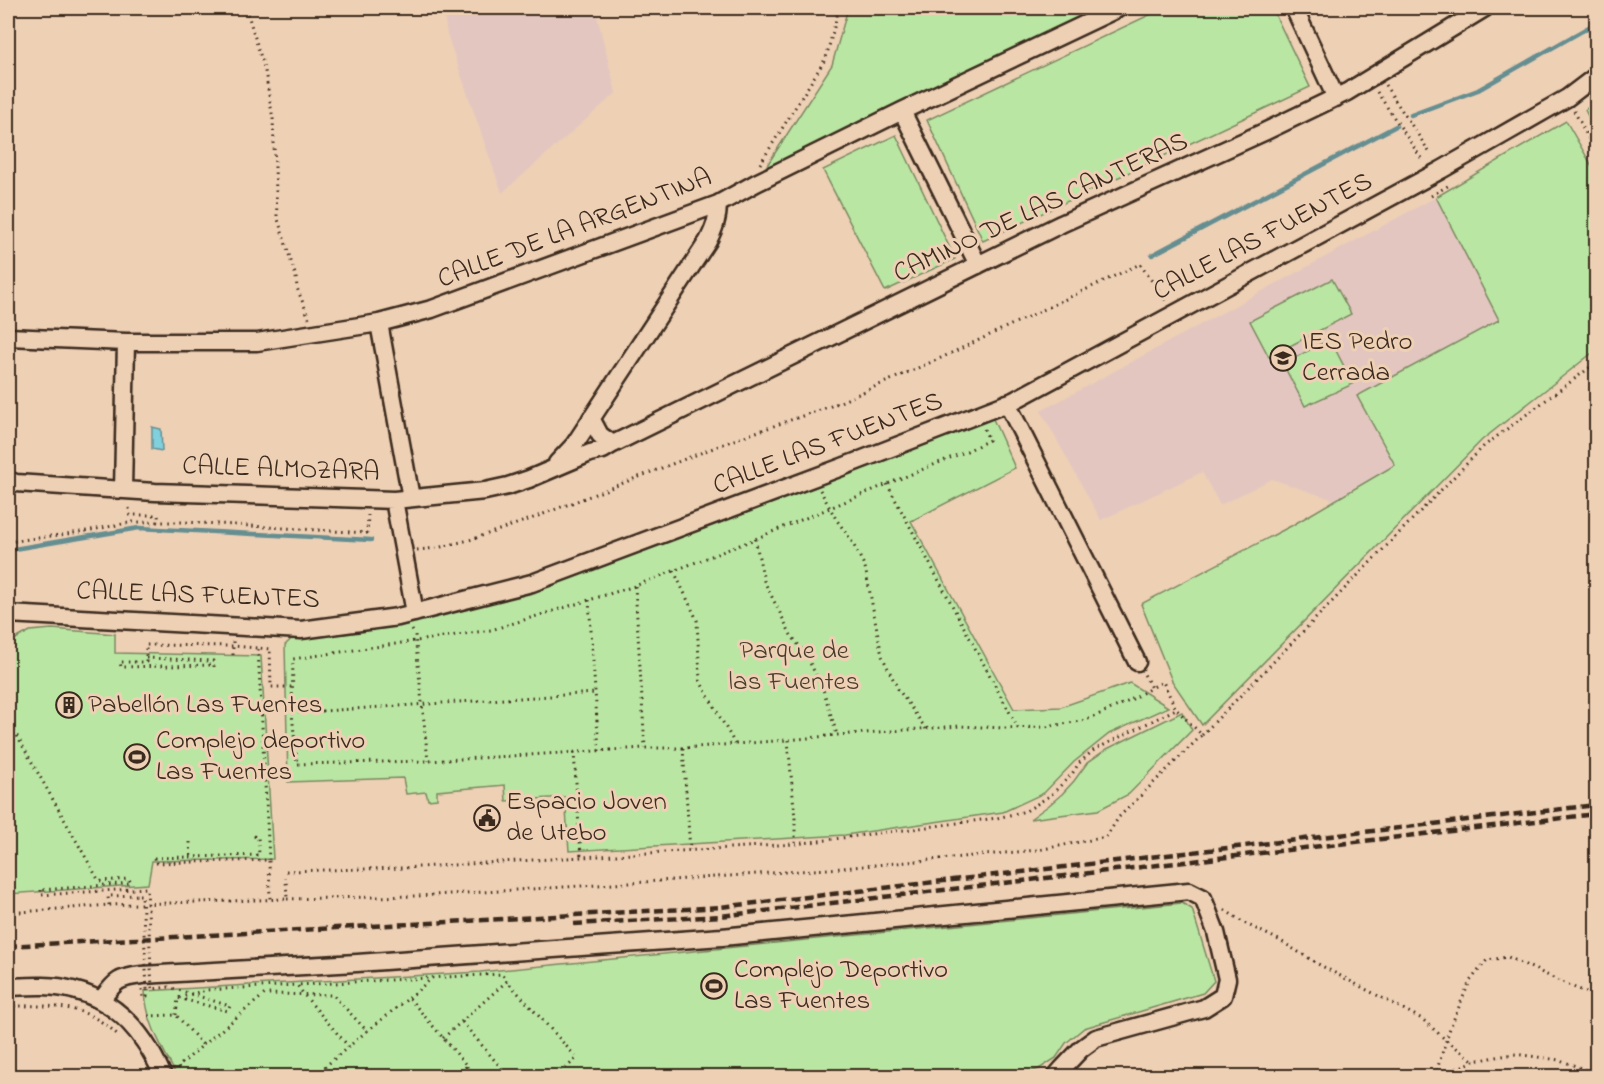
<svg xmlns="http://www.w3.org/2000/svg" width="1604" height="1084" viewBox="0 0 1604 1084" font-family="'Indie Flower',sans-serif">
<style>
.built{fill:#e3c6c0}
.green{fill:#bae6a3;stroke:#7a8860;stroke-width:1.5}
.water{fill:#81d0de;stroke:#658e91;stroke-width:1.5}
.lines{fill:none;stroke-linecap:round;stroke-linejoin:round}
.stream{stroke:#658e91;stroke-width:4.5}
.minor-casing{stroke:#3b2a1e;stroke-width:21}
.path{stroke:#3b2a1e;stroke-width:3;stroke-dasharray:1.5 4.5;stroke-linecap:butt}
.minor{stroke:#eed0b5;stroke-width:16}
.rail{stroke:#3b2a1e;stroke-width:4.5;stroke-dasharray:9 4.5;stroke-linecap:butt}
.path-bridge{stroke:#3b2a1e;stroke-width:3;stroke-dasharray:1.5 4.5;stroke-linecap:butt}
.labels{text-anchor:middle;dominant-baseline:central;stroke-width:6;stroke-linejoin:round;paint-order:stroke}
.street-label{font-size:27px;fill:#3b2a1e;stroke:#eed0b5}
.poi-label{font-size:27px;fill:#3b2a1e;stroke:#eed0b5;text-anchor:start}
.park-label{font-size:27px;fill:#483d2b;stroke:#eed0b5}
</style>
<rect width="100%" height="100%" fill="#eed0b5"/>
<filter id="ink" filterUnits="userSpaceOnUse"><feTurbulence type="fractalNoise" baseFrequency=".0167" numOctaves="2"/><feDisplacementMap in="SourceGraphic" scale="12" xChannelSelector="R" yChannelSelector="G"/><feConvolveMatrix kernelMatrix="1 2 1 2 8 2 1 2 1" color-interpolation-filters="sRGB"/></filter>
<g filter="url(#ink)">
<path class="built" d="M443 8H595L616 93 502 193 447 34Z
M1436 197 1499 320 1357 396 1395 465 1334 500 1272 479 1220 505 1202 472 1101 520 1041 411Z"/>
<path class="green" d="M848 8H1103L762 173 832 65Z
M1164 8H1272L1310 87 983 241 927 120Z
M1596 101V132L1585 110Z
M1566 121 1596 173V350L1482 440 1202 725 1172 681 1141 604 1291 526 1395 465 1357 396 1499 320 1436 197Z
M896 135 955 259 885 291 823 170Z
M1332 279 1351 314 1269 357 1250 321Z
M1330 339 1353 384 1305 406 1283 364Z
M989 410 1015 468 911 521 1014 709 1061 707 1130 683 1168 707 1109 734 1074 762 1044 793 1003 812 845 835 569 851 565 797 506 801 505 785 437 791V799L428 800 426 792 406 794 403 778 288 782 285 645 301 630 398 617 618 551Z
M52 629 115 634V653L261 656 273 859 152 861 148 884 8 894V643L30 631Z
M1182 712 1192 730 1129 794 1098 810 1030 819 1048 806 1062 794 1074 781 1087 763 1107 749Z
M1182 903 1192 909 1214 981 1203 993 1084 1028 1066 1043 1056 1058 1039 1069 1023 1074V1076H177C163 1049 146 1022 145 991L480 972Z"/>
<path class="water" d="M152 427 161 429 162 451 152 449Z"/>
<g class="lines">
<path class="stream" d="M1411 115 1478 90 1596 23
M1152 255 1396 126
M8 550 139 528 371 540"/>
<g class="minor-casing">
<path id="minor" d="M1294 8 1336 98
M902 111 978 265
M379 323 411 498
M8 337 126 342H257L379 323 432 309 718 204 756 183 902 111 1119 8
M1007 403 1137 662
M591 418 600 435 613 444
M557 463 574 445 708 241C714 229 718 219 718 204
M8 480 16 483 155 492 394 500 485 491 508 486 529 479 590 453 603 450 613 444 1061 224 1264 132 1347 92 1485 8
M123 490 126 342
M394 500 415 613
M8 614 301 630 398 617 532 583 842 467 1013 401 1441 170 1567 98 1596 76
M8 987C29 986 52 984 73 990 118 1001 145 1034 163 1076
M101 1000C116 981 117 978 142 975L357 963 722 937 1189 891 1203 898 1216 932 1227 979 1223 996 1204 1008 1096 1038 1081 1049 1062 1069 1056 1076"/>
</g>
<path class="path" d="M246 8 265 71 273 119 277 216 296 277 297 288 309 318
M1385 85 1430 153
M1377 92 1421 158
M1574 111 1596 152
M760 164 826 58 839 8
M1431 196 1451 184
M984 429 989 440 967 451 755 539 635 586 491 630 293 659 292 713 297 764 428 761 645 748H683L788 740 837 735 960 726 1003 728 1046 727 1086 720 1127 702 1151 688 1144 674
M887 484 1018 728
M820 490 836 519 851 540 865 567 882 656 898 689 926 729
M129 508 130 515H158L159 522
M755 539 764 581 791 635 806 655 823 689 837 735
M8 542 81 532 133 522H185L367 533 368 515
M417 550 437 548 473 539 528 520 739 438 831 406 943 357 1140 264 1166 301
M674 571 697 620 700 681 735 744
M635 586 645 748
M589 600 599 751
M412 630 415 635 428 761
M258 649 269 860
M233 655V640
M146 658 213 661 214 665
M214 667V665L121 667 120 662H146V645L233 646 270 649 271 687H293
M292 713 595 693
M8 720 99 881 129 879 131 883 41 890
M1202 735 1484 446 1596 363
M788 740 795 819V843
M683 748 690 850
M574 752 581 857
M190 842 191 858
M154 858 155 863 269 860 270 900
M154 858 259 855 258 837 253 836
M286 871 403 868 795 844 997 818 1026 811 1051 795 1072 774 1079 763 1094 750 1176 709 1163 682 1151 688
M287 899 417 896 630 883 842 868 1038 850 1106 837 1119 817 1202 735 1176 709
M109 905 108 896 139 895
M1225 910 1244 923 1279 940 1318 964 1422 1019 1446 1040 1474 1061
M8 913 109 905 287 899 286 878
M142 989 143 997H147V989
M409 998 432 978
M8 1006C52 1006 83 1002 118 1035
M176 1015 178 998 206 990 297 985
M148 1016 176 1015 203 1045 178 1067 182 1076
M462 1022 508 1076
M367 1031 409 998 467 1066 454 1076
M443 1038 507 981 577 1058 557 1076
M203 1045 265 994 333 995 367 1031 314 1076
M349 1047 304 995 297 985 502 974 507 981
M467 1066V1076
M1435 1076 1450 1028 1470 981 1487 960 1508 957 1573 987 1596 996
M1440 1076 1474 1061 1514 1054 1560 1060 1596 1074"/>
<use href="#minor" class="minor"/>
<path class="rail" d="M574 924 721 916 1596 814
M8 946 721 907 1596 805"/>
<path class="path-bridge" d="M41 890V895L147 888 152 989 169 987 230 1006 228 1011 178 998
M139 895H142L147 989"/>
</g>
</g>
<defs>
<g id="school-ring" transform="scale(1.35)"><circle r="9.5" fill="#eed0b5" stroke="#3b2a1e" stroke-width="1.5"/><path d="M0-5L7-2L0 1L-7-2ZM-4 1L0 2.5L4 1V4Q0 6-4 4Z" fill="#3b2a1e"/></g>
<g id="building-ring" transform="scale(1.35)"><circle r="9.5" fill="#eed0b5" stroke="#3b2a1e" stroke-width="1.5"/><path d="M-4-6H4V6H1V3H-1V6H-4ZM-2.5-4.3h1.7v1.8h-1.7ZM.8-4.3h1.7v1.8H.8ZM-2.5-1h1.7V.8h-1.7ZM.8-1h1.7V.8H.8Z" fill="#3b2a1e"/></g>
<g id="stadium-ring" transform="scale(1.35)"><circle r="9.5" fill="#eed0b5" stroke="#3b2a1e" stroke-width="1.5"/><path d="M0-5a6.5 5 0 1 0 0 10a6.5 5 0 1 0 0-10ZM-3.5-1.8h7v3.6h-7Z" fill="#3b2a1e"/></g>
<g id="civic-ring" transform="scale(1.35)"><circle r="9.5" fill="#eed0b5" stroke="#3b2a1e" stroke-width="1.5"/><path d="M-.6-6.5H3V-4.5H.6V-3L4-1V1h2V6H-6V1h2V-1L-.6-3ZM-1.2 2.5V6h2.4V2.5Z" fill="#3b2a1e"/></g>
</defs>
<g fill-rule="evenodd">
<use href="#school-ring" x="1283" y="358"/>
<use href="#building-ring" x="69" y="705"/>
<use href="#stadium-ring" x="137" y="757"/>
<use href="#civic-ring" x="487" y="818"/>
<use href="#stadium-ring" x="714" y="986"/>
</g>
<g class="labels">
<g class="street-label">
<text transform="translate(1041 208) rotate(-25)">CAMINO DE LAS CANTERAS</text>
<text transform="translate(575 229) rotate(-21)">CALLE DE LA ARGENTINA</text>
<text transform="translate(1263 237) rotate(-28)">CALLE LAS FUENTES</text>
<text transform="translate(828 444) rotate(-21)">CALLE LAS FUENTES</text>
<text transform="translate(281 470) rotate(2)">CALLE ALMOZARA</text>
<text transform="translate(198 596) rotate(2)">CALLE LAS FUENTES</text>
</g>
<g class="poi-label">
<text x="1302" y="342">IES Pedro<tspan x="1302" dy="31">Cerrada</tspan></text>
<text x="88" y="705">Pabellón Las Fuentes</text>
<text x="156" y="741">Complejo deportivo<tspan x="156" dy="31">Las Fuentes</tspan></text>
<text x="506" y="802">Espacio Joven<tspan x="506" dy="31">de Utebo</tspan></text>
<text x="734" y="970">Complejo Deportivo<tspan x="734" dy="31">Las Fuentes</tspan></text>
</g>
<g class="park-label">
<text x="794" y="651">Parque de<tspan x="794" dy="31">las Fuentes</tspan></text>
</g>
</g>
<rect width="1604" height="1084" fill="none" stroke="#eed0b5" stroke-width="30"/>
<rect x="15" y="15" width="1574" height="1054" fill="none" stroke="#3b2a1e" stroke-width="2" filter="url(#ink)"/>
</svg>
